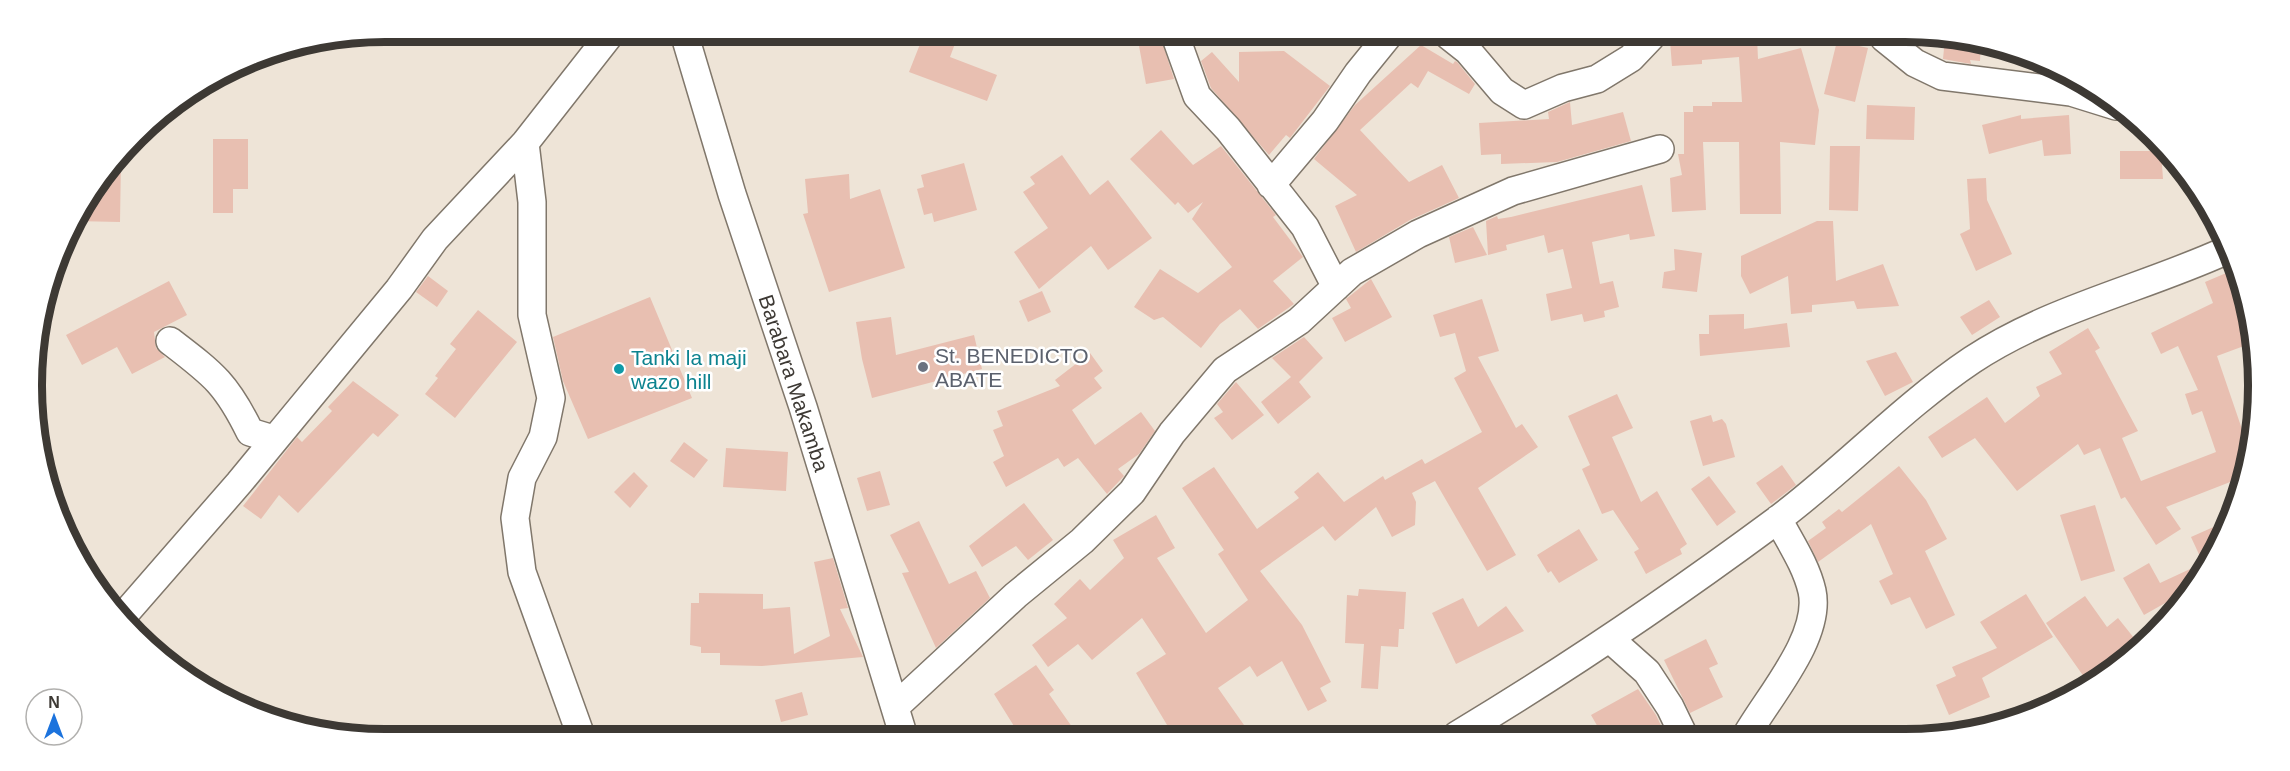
<svg xmlns="http://www.w3.org/2000/svg" width="2290" height="771" viewBox="0 0 2290 771" font-family="Helvetica,sans-serif">
<style>
.building{fill:#e8bfb1}
.lines{fill:none;stroke-linecap:round;stroke-linejoin:round}
.minor-casing{stroke:#80776b;stroke-width:30}
.minor{stroke:#fff;stroke-width:27}
.worship-dot{fill:#6b7280;stroke:#fff;stroke-width:2}
.culture-dot{fill:#0f9aa8;stroke:#fff;stroke-width:2}
.labels{text-anchor:middle;dominant-baseline:central;stroke-width:5;stroke-linejoin:round;paint-order:stroke}
.worship-label{font-size:21px;fill:#5b616d;stroke:#fff;text-anchor:start}
.culture-label{font-size:21px;fill:#0d838f;stroke:#fff;text-anchor:start}
.street-label{font-size:21px;fill:#3d3934;stroke:#fff}
.rim{fill:none;stroke:#3d3934;stroke-width:8}
</style>
<rect width="100%" height="100%" fill="#eee4d7"/>
<path class="building" d="M924 34H937L956 41 950 57 997 75 987 101 909 72Z
M1137 35H1160L1174 79 1146 84Z
M1718 37H1757L1758 59 1801 48 1819 110 1815 145 1780 142 1781 214H1740L1739 142H1703L1706 210 1672 212 1670 178 1682 175 1678 154H1684V112H1693V106H1712V102H1742L1739 57 1702 60V64L1672 66 1670 41Z
M1945 38H1974L1981 41 1980 61 1970 60 1971 64 1943 59Z
M1837 41 1868 48 1855 102 1824 94Z
M1421 45 1453 64 1455 61 1457 62 1475 84 1469 94 1428 71 1418 88 1411 83 1360 130 1409 182 1442 165 1459 198 1410 220 1356 252 1335 206 1357 195 1314 159 1355 105Z
M1284 51 1330 86 1290 138 1286 135 1269 155 1211 88 1201 61 1212 52 1239 82V52Z
M1570 102 1572 125 1623 112 1631 141 1557 162 1501 164V154L1481 155 1479 123 1549 119 1548 112Z
M1867 105 1915 107 1914 140 1866 139Z
M2021 115V119L2069 115 2071 154 2044 156 2042 140 1989 154 1982 125Z
M1161 130 1193 165 1221 146 1276 215 1273 217 1303 257 1273 281 1294 304 1258 329 1240 309 1220 324 1201 348 1163 317 1154 320 1134 307 1160 269 1198 293 1232 267 1192 219 1203 202 1188 213 1178 202 1175 205 1130 159Z
M213 139H248V189H233V213H213Z
M1830 146H1860L1858 211 1829 210Z
M2120 151H2161L2163 179H2120Z
M1062 155 1090 195 1108 180 1152 238 1108 270 1091 246 1039 289 1014 252 1048 228 1023 192 1035 184 1030 177Z
M121 160 120 222 74 221 82 211Z
M964 163 977 210 934 222 932 213 924 215 917 189 924 187 921 175Z
M849 174 850 199 880 189 905 268 829 292 803 214 808 213 805 179Z
M1986 178 1987 200 2012 254 1976 271 1960 234 1970 229 1967 179Z
M1642 185 1655 236 1630 240 1629 234 1592 242 1600 284 1613 281 1619 307 1604 311 1605 317 1584 322 1582 314 1551 321 1546 294 1572 288 1563 249 1548 253 1544 235 1506 245 1507 250 1488 255 1486 221 1497 216 1498 219 1511 217Z
M1817 221H1833L1836 281 1883 264 1899 306 1857 309 1854 301 1812 305V312L1791 314 1788 276 1750 294 1741 276V256Z
M1473 227 1487 255 1455 263 1449 237Z
M1674 249 1702 253 1697 292 1662 288 1664 272 1675 270Z
M2231 271 2247 312 2249 311 2252 317V343L2217 356 2245 438 2252 435V455L2243 477 2166 507 2181 529 2156 545 2125 497 2121 499 2100 448 2084 455 2078 444 2017 491 1975 438 1942 458 1928 437 1987 397 2005 423 2040 396 2036 387 2062 374 2049 352 2088 328 2100 348 2095 351 2138 431 2122 438 2141 481 2216 452 2202 411 2192 415 2185 394 2198 390 2178 346 2161 354 2151 333 2213 303 2205 282Z
M428 276 448 291 437 307 416 292Z
M1371 279 1392 317 1345 342 1332 318 1351 308 1346 299Z
M169 281 187 315 154 332 156 348 165 357 132 374 117 347 82 365 66 335Z
M1042 291 1051 312 1028 322 1019 301Z
M650 297 692 398 588 439 563 381 553 337Z
M1482 299 1499 351 1478 357 1516 428 1522 424 1538 447 1478 488 1516 555 1487 571 1435 481 1412 493 1416 502 1415 525 1392 537 1376 507 1335 541 1323 526 1260 571 1302 625 1331 682 1320 688 1327 701 1308 711 1282 661 1257 677 1250 666 1218 688 1251 735H1173L1136 673 1166 654 1142 618 1092 660 1078 644 1048 667 1032 645 1067 618 1054 604 1080 579 1090 590 1124 558 1113 540 1156 515 1175 548 1157 558 1206 633 1248 600 1218 554 1224 550 1182 488 1214 467 1257 529 1299 498 1294 492 1318 472 1344 502 1383 476 1385 480 1422 459 1425 464 1482 432 1454 378 1466 371 1455 333 1440 337 1433 315Z
M1989 300 2000 317 1972 335 1960 317Z
M478 310 517 342 455 418 425 394 438 378 435 376 456 349 450 344Z
M1744 314V329L1787 323 1790 347 1700 356 1699 334H1709V315Z
M891 317 896 355 974 335 982 369 872 398 862 359 856 322Z
M1304 337 1323 358 1299 382 1311 397 1278 424 1261 402 1291 377 1272 358Z
M1896 352 1913 382 1885 396 1866 361Z
M1090 353 1103 371 1094 378 1102 388 1072 410 1095 445 1141 412 1155 431 1139 454 1118 469 1124 476 1107 494 1078 458 1064 467 1058 458 1006 487 993 462 1004 456 993 430 1003 426 997 411 1060 386 1055 380Z
M353 381 399 415 378 437 373 433 298 513 279 495 261 519 243 506 297 437 302 442 332 411 328 407Z
M1236 382 1264 415 1232 440 1214 418 1223 412 1217 404Z
M1617 394 1633 428 1612 437 1641 502 1657 491 1687 544 1680 549 1682 554 1646 574 1634 552 1639 549 1613 510 1602 514 1582 469 1590 465 1568 416Z
M1711 415 1713 422 1722 419 1726 424 1735 457 1703 466 1690 421Z
M684 442 708 460 694 478 670 461Z
M726 448 788 452 786 491 723 487Z
M1782 465 1796 485 1771 504 1756 483Z
M1899 466 1926 500 1947 539 1925 551 1955 615 1926 629 1910 597 1891 605 1879 581 1893 574 1871 524 1818 562 1808 541 1826 528 1822 522 1839 509 1842 512Z
M880 471 890 505 867 511 857 478Z
M634 472 648 486 630 508 614 492Z
M1709 476 1736 512 1717 526 1691 489Z
M1024 503 1053 540 1028 560 1016 546 982 567 969 546Z
M2095 505 2115 571 2081 581 2060 515Z
M919 521 949 584 976 571 990 598 936 648 902 573 909 572 890 535Z
M2227 521 2211 562 2190 589 2144 615 2123 578 2149 563 2160 583 2203 563 2191 537Z
M1579 529 1598 560 1559 583 1551 571 1548 573 1537 555Z
M833 558 848 608 840 609 863 657 762 666 720 665V653H701V647L690 645 691 603H699V593L763 594V609L790 607 794 654 830 636 814 562Z
M1359 589 1406 592 1404 629H1399L1398 647 1381 646 1378 689 1361 688 1364 644 1345 643 1347 595 1358 596Z
M2026 594 2053 637 1982 678 1990 697 1949 715 1936 685 1956 676 1952 667 1997 648 1980 622Z
M2085 596 2107 627 2118 618 2138 643 2089 684 2046 623Z
M1463 598 1478 627 1506 606 1524 631 1456 664 1432 613Z
M1706 639 1718 664 1709 668 1723 697 1690 713 1664 660Z
M1036 665 1054 690 1049 694 1077 734H1019L994 694Z
M1638 689 1656 715 1666 736H1603L1591 715Z
M802 692 808 715 781 722 775 700Z"/>
<g class="lines">
<g class="minor-casing">
<path id="minor" d="M684 33 732 194 803 407 903 734
M1175 35 1197 96 1228 129 1305 227 1336 287
M1449 36 1468 51 1502 91 1524 105 1563 88 1597 79 1631 58 1651 37
M1884 38 1915 63 1942 76 2071 92 2116 106
M525 143 532 202V315L551 398 543 437 522 478 515 518 522 572 580 733
M1271 185 1325 121 1358 73 1388 36
M170 341C213 374 226 383 250 432L273 439
M124 615 239 483 399 289 435 239 525 143 612 32
M1610 639 1647 672 1670 707 1684 736
M895 707 1016 595 1082 541 1132 492 1172 433 1225 370 1299 321 1352 272 1418 234 1513 191 1660 149
M1457 735C1567 669 1673 597 1777 520 1844 470 1902 407 1972 360 2049 309 2141 289 2225 251
M1746 736C1768 697 1822 637 1812 591 1806 565 1790 542 1778 519"/>
</g>
<use href="#minor" class="minor"/>
</g>
<circle class="worship-dot" cx="923" cy="367" r="6"/>
<circle class="culture-dot" cx="619" cy="369" r="6"/>
<g class="labels">
<g class="worship-label">
<text x="935" y="355">St. BENEDICTO<tspan x="935" dy="24">ABATE</tspan></text>
</g>
<g class="culture-label">
<text x="631" y="357">Tanki la maji<tspan x="631" dy="24">wazo hill</tspan></text>
</g>
<g class="street-label">
<text transform="translate(794 383) rotate(72)">Barabara Makamba</text>
</g>
</g>
<path d="M0 0H2290V771H0ZM385 42H1905A343 343 0 0 1 2248 385V386A343 343 0 0 1 1905 729H385A343 343 0 0 1 42 386V385A343 343 0 0 1 385 42Z" fill="#fff" fill-rule="evenodd"/>
<path class="rim" d="M385 42H1905A343 343 0 0 1 2248 385V386A343 343 0 0 1 1905 729H385A343 343 0 0 1 42 386V385A343 343 0 0 1 385 42Z"/>
<g transform="translate(54 717)"><circle r="28" fill="#ffffff" stroke="#b1b0ae" stroke-width="1.5"/>
<path d="M0-4.5L10 22L0 15L-10 22Z" fill="#1c73dd"/>
<text y="-9" font-size="16" font-weight="bold" text-anchor="middle" fill="#3d3934">N</text>
</g>
</svg>
